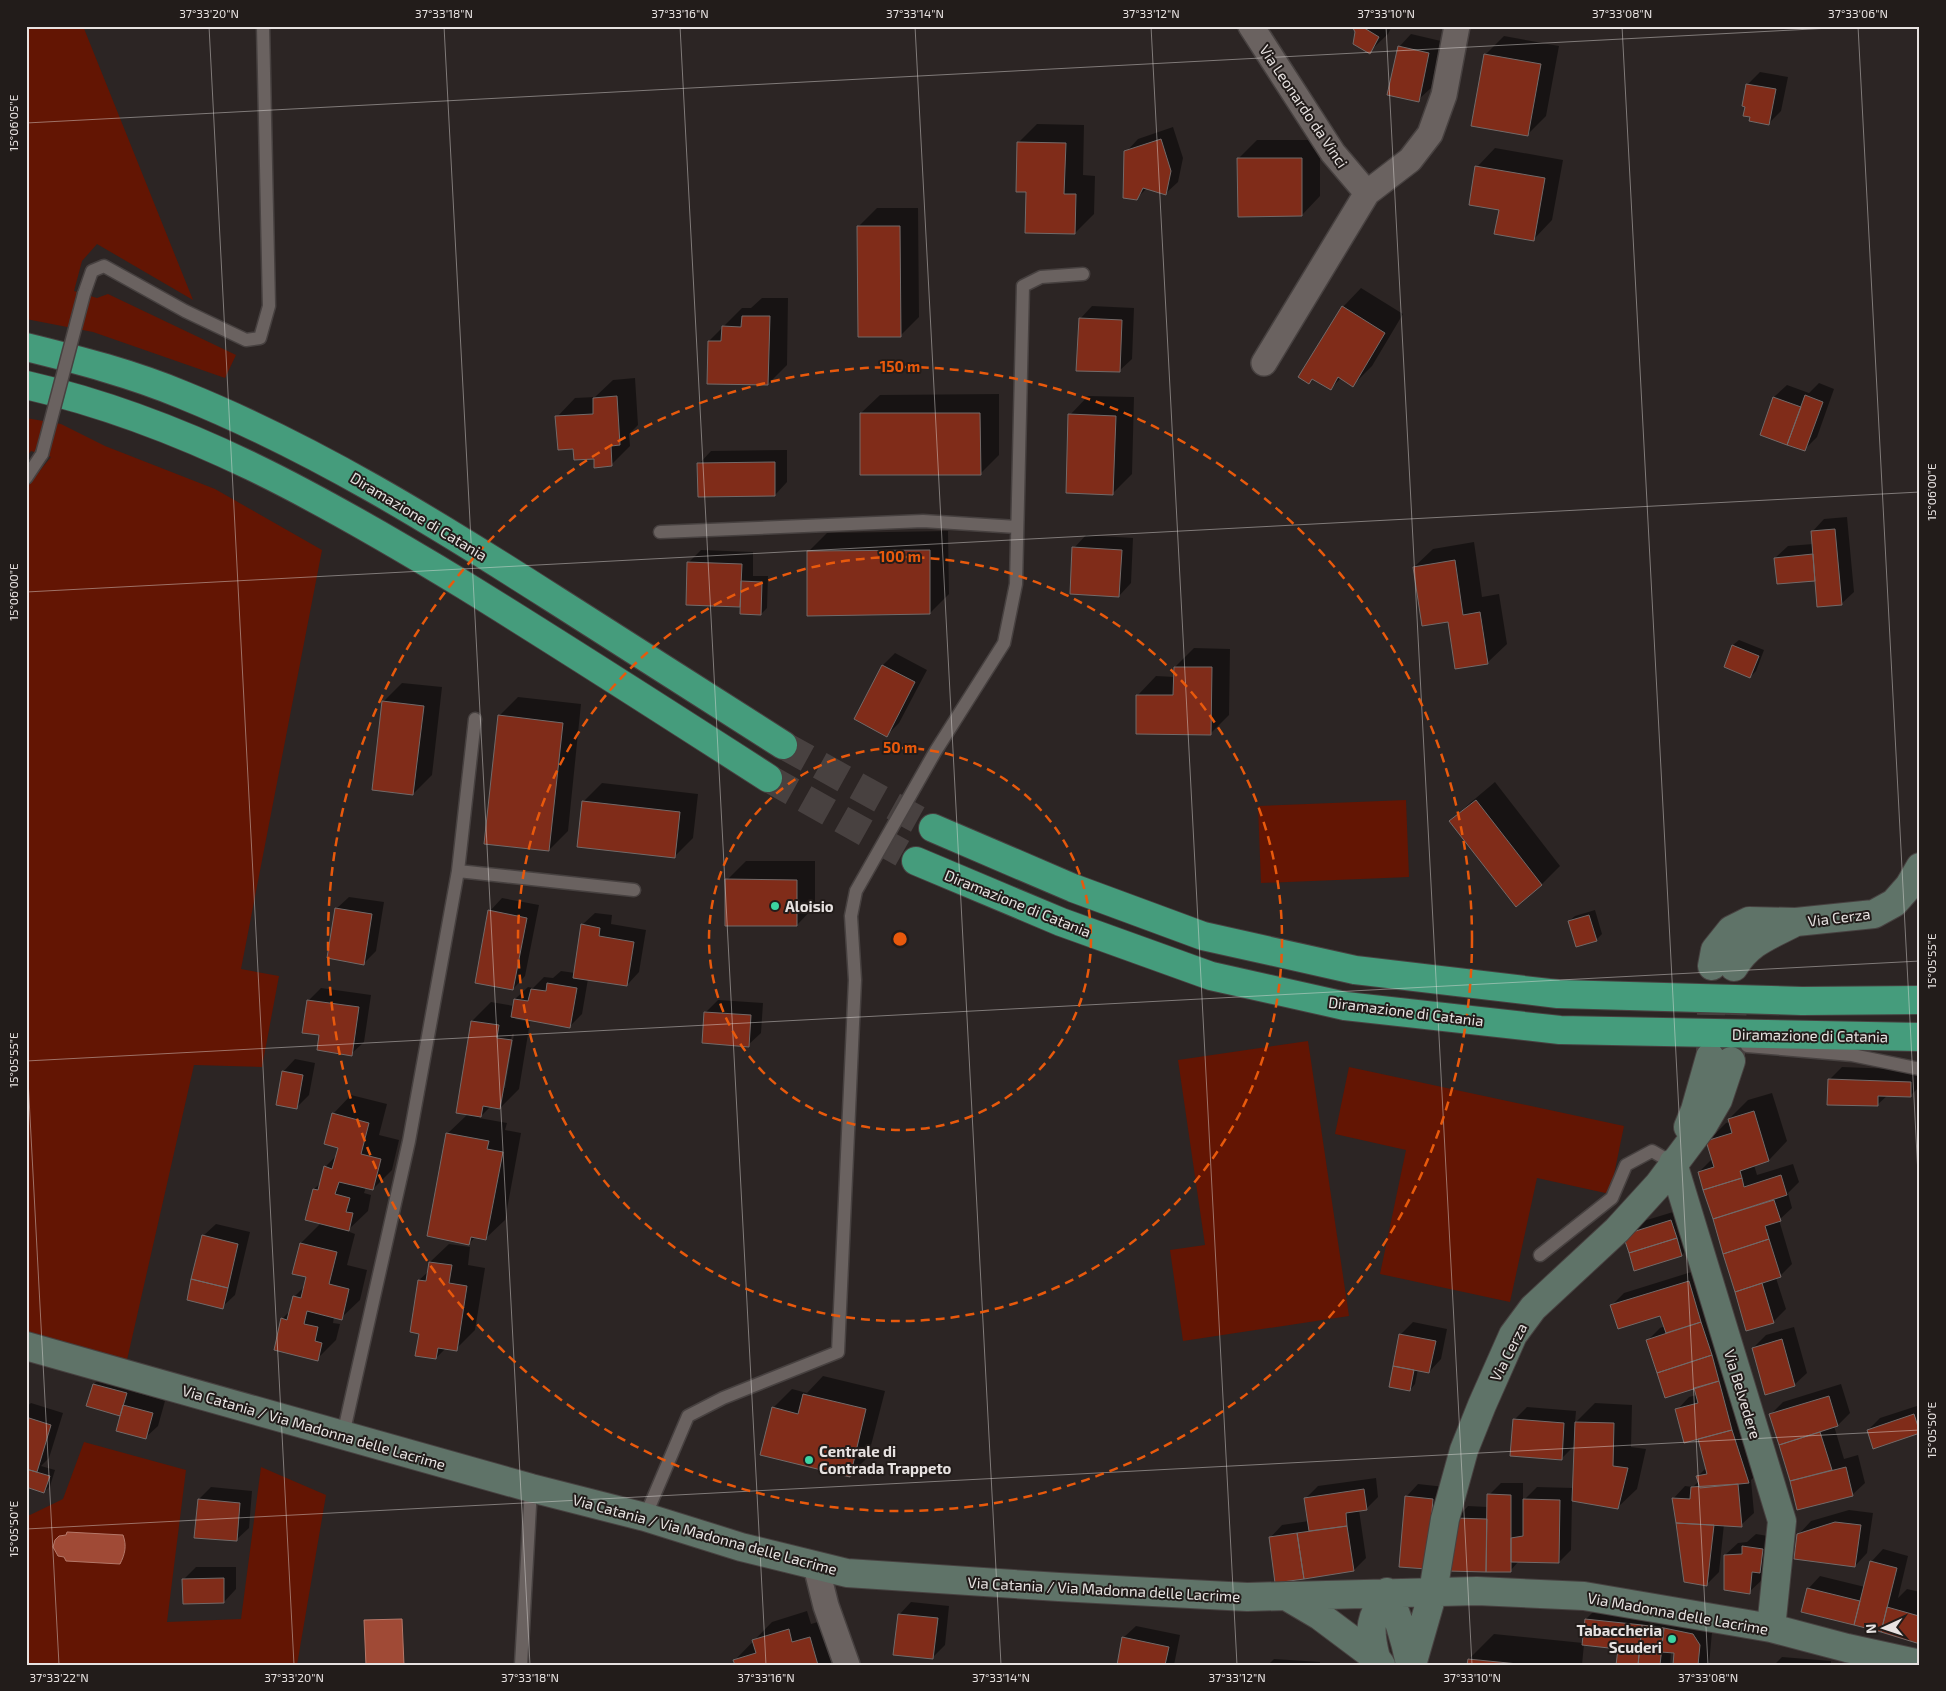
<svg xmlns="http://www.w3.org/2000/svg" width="1946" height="1691" viewBox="0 0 1946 1691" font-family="'Exo 2',sans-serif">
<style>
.green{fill:#631503}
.water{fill:#a04a36;stroke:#b57869}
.shadow{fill:#0007;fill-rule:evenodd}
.building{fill:#802c19;stroke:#726a69}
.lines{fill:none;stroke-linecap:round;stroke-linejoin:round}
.secondary-tunnel{stroke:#484140;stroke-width:28;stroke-dasharray:28 14;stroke-linecap:butt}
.highway-tunnel{stroke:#484140;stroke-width:28;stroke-dasharray:28 14;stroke-linecap:butt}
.lane-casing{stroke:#474140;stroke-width:15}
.street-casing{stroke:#474140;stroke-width:28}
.secondary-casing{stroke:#474140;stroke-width:30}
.highway-casing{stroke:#474140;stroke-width:30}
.lane{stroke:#6a6260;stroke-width:12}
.street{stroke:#6a6260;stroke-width:25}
.secondary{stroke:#5f7368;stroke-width:28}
.highway{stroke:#459c7c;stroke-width:28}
.lane-bridge-casing{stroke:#474140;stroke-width:15;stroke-linecap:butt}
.lane-bridge{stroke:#6a6260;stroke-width:12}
.ticks{fill:none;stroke:#e7e2e1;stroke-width:1;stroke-opacity:0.45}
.ring{fill:none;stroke:#e8590c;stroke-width:2.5;stroke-dasharray:9 6}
.poi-dot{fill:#3cd4a3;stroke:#221c1a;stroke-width:2}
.labels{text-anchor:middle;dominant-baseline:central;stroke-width:4;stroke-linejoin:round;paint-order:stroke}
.street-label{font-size:15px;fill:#e7e2e1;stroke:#221c1a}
.poi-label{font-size:15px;font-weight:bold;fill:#e7e2e1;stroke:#221c1a;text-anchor:start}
.centre{fill:#e8590c;stroke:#221c1a;stroke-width:2.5}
.ring-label{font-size:15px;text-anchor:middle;font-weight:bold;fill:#e8590c;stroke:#221c1a;stroke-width:4;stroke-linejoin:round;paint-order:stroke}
.neatline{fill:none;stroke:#e7e2e1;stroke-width:2}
.ticks-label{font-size:12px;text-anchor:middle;fill:#e7e2e1}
</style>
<rect width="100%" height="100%" fill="#2c2524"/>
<path class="green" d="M26 26H83L193 300 97 244 82 261 74 291 97 298 108 294 236 355 225 378 93 332 26 319Z
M26 418 61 424 105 446 215 489 322 550 241 969 279 976 262 1067 194 1065 127 1360 26 1333V485L33 479 51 457 31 451 26 457Z
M1406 800 1409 877 1261 883 1258 806Z
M1308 1041 1349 1316 1183 1341 1170 1250 1205 1245 1178 1060Z
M1349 1067 1624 1126 1610 1194 1537 1178 1510 1302 1380 1274 1406 1150 1335 1134Z
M84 1442 186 1470 167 1622 241 1619 261 1467 326 1495 297 1665H26V1515H30L63 1499Z"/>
<path class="water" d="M67 1532 123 1535C127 1546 125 1554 120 1564L66 1561 64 1557 58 1556 53 1547 55 1540 59 1536 66 1535Z
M402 1619 404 1665H366L364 1620Z"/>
<path class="shadow" d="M1353 26H1392L1388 34 1369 52Z
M1411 34 1441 41 1431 88 1418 100 1399 47Z
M1504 36 1559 46 1546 116 1527 135 1485 55Z
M1760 72 1788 77 1781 111 1769 123 1751 116 1746 106 1743 105 1748 84Z
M1037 124 1084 125 1083 175 1095 176 1094 214 1075 233 1027 191 1018 143Z
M1173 127 1183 158 1178 182 1165 194 1147 188 1136 199 1126 152 1138 139Z
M1257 140H1320V196L1302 215 1238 159Z
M1495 148 1563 160 1552 220 1534 239 1477 167Z
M877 208H918L919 317 900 336 858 227Z
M1361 288 1403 314 1372 366 1353 385 1341 378 1331 388 1313 378 1309 382 1343 307Z
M762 298H788L787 365 768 384 709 341 742 308H751Z
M1092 306 1134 308 1132 359 1119 371 1080 319Z
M635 378 638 425 629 434 630 446 611 465 595 458 557 417 575 398 595 397 613 380Z
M1819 383 1834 389 1817 437 1804 450 1761 434 1774 397 1787 385 1809 393Z
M999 394V455L980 474 861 413 880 395Z
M1088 396 1134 397 1132 474 1113 493 1070 415Z
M787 450V482L775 495 699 464 711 451Z
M1847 517 1854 592 1841 604 1816 579 1775 558 1788 546 1813 544 1812 532 1824 519Z
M948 531 949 594 930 613 808 552 827 533Z
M1086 535 1133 538 1131 583 1119 596 1074 548Z
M1474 542 1482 597 1499 594 1507 644 1488 662 1456 667 1449 620 1414 567 1433 549Z
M701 550 753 552V576H768L767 608 761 614 742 604 740 606 688 563Z
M1739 640 1764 650 1756 671 1750 677 1725 666 1733 645Z
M1194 648 1230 649 1229 715 1210 734 1138 695 1156 676 1175 677V667Z
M895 653 927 670 899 723 887 735 883 665Z
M402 683 442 687 432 775 413 794 383 702Z
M518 697 581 704 568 831 549 850 499 716Z
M1495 782 1560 866 1542 884 1516 905 1451 821 1470 803Z
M602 783 698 794 693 838 674 857 583 802Z
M746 861H815V906L797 925 727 880Z
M349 897 384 902 376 951 364 963 336 909Z
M502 898 539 905 525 976 513 989 490 911Z
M1595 910 1602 934 1596 940 1569 921 1575 916Z
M595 913 612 915 611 924 646 930 639 972 627 985 588 979 582 1014 570 1026 516 1017 515 1019 530 1022 519 1089 500 1108 491 1106 479 1118 507 1123 505 1130 521 1133 505 1220 486 1238 476 1236 469 1244 447 1134 468 1114 472 1021 491 1002 514 1006 515 999 528 987 533 988 544 977 553 978 561 971 575 973 582 925ZM512 1034H514L505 1088H503Z
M321 988 371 995 364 1042 351 1054 320 1034 304 1032 309 1000Z
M718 1000 763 1003 761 1033 748 1045 706 1012Z
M295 1059 315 1063 309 1095 297 1107 283 1072Z
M1842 1067 1920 1070V1086L1910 1096 1888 1095 1877 1105 1829 1080Z
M1772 1093 1787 1141 1769 1160 1754 1165 1757 1175 1793 1164 1799 1182 1788 1193 1792 1208 1779 1220 1792 1264 1780 1276 1776 1278 1786 1309 1773 1322 1747 1330 1699 1172 1712 1159 1707 1142 1726 1123 1730 1122 1729 1119 1748 1100Z
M351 1095 387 1104 379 1135 399 1140 392 1170 373 1189 366 1187 364 1193 371 1195 368 1211 347 1231 355 1234 347 1265 367 1270 360 1300 341 1318 334 1317 333 1323 340 1324 336 1340 317 1359 282 1319 290 1311 294 1297 306 1285 308 1276 301 1243 321 1223 314 1189 322 1182 325 1167 337 1155 339 1147 333 1114Z
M1683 1209 1694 1242 1682 1255 1635 1269 1625 1236 1637 1223Z
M216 1224 250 1232 235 1295 222 1307 203 1236Z
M449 1244 470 1247 468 1265 485 1268 475 1330 456 1349 446 1348 436 1358 420 1333 419 1280 429 1271 430 1262Z
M1701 1269 1761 1470 1751 1480 1754 1513 1741 1525 1724 1524 1719 1572 1707 1584 1673 1499 1685 1486 1693 1487 1699 1481 1698 1476 1707 1467 1699 1438 1677 1410 1689 1397 1697 1395 1695 1387 1648 1340 1660 1328 1665 1326 1661 1314 1612 1305 1624 1293Z
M1413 1322 1447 1329 1441 1359 1429 1372 1418 1369 1415 1384 1410 1390 1400 1335Z
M1794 1327 1807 1373 1794 1385 1753 1348 1766 1335Z
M106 1372 138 1381 135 1392 165 1401 158 1426 145 1438 122 1415 88 1405 94 1384Z
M823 1376 885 1391 868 1457 850 1475 773 1408 792 1389 807 1393Z
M1841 1384 1850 1413 1838 1425 1834 1426 1844 1459 1858 1455 1865 1483 1852 1495 1798 1509 1771 1414 1783 1402Z
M31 1403 63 1413 49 1458 41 1466 55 1470 50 1486 44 1492 26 1486V1407Z
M1595 1403 1632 1405 1631 1447 1646 1449 1637 1489 1618 1507 1572 1500 1571 1550 1559 1562 1519 1561 1510 1571 1456 1519 1468 1506 1488 1507 1489 1495 1501 1483H1523V1501L1537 1487 1574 1488 1575 1445 1561 1459 1514 1420 1527 1407 1576 1411 1575 1423Z
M1920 1405 1919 1432 1868 1430 1880 1418Z
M1376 1478 1378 1497 1366 1509 1359 1510 1366 1558 1354 1570 1270 1538 1282 1525 1309 1521 1305 1499 1318 1486Z
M1418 1484 1445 1487 1439 1555 1406 1497Z
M211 1487 252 1491 249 1528 236 1540 196 1536 199 1499Z
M1849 1510 1873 1513 1867 1553 1855 1566 1799 1534 1811 1521Z
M1756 1534 1774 1537 1772 1559 1763 1569 1762 1580 1749 1592 1725 1555 1738 1543 1747 1542Z
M1883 1549 1908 1556 1898 1598 1907 1589 1920 1592V1643L1882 1631 1802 1611 1808 1589 1820 1576 1865 1587 1871 1562Z
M196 1567H236V1589L224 1602 183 1580Z
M911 1602 949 1606 945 1645 933 1657 899 1615Z
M1598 1607 1705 1622 1712 1632 1709 1665H1674L1675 1652H1671L1670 1665H1617L1619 1648 1584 1644 1582 1665H1468L1469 1659 1494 1634 1583 1643 1586 1619Z
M807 1611 811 1624 828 1619 839 1656 830 1665H736L735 1660 772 1622Z
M1136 1626 1180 1635 1174 1665H1118L1123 1638Z
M1782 1657 1831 1661V1665H1774Z
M1274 1659 1320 1662V1665H1268Z"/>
<path class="building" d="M1352 26H1361L1379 37 1370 54 1353 44 1355 32Z
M1398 46 1429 53 1419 102 1387 95Z
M1484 54 1541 64 1528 136 1471 126Z
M1746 84 1776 89 1769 125 1749 121 1750 117 1743 116 1745 107 1742 106Z
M1161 139 1171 171 1166 195 1143 188 1137 200 1123 198 1124 151Z
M1017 142 1066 143 1064 194H1076L1075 234 1025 233 1026 192H1016Z
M1237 158H1302V216L1238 217Z
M1475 166 1545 178 1534 241 1494 234 1499 210 1469 205Z
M857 226H900L901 337H858Z
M1342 306 1385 333 1353 387 1338 377 1331 390 1312 379 1309 384 1298 377Z
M742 316H770L768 385 707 384 708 341H721L722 326 741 327Z
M1079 318 1122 320 1120 372 1076 371Z
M1805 395 1823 402 1805 451 1787 445Z
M617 396 620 445 611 446 612 466 594 468V459L574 460 573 449 558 450 555 416 593 414V398Z
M1773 397 1801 407 1787 445 1760 435Z
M860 413H980L981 475H860Z
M1068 414 1116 416 1113 495 1066 493Z
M775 462V496L698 497 697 463Z
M1835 529 1842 605 1817 607 1811 531Z
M1072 547 1122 550 1119 597 1070 594Z
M930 550V614L807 616V551Z
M1813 554 1815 581 1777 584 1774 558Z
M1455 560 1463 615 1480 612 1488 664 1455 669 1448 622 1422 626 1413 567Z
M687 562 742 564 740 607 686 605Z
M741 581 762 582 761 615 740 614Z
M1732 645 1759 656 1750 678 1724 667Z
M882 665 915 682 887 737 854 719Z
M1174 667H1212L1211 735 1136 734V695H1173Z
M382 701 424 706 413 795 372 790Z
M498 715 563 723 549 851 484 844Z
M1476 800 1542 885 1516 907 1449 821Z
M582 801 680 812 675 858 577 847Z
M725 879 797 880V926H725Z
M335 908 372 914 364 965 327 958Z
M488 910 527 918 513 990 475 983Z
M1589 915 1597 941 1576 947 1568 921Z
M581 924 600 928 599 936 634 942 627 986 573 978Z
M547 983 577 988 570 1028 511 1017 514 999 528 1001 531 989 546 991Z
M307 1000 359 1007 352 1056 317 1050 319 1035 302 1033Z
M704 1012 751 1015 749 1047 702 1043Z
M471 1021 499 1025 497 1038 512 1040 500 1109 483 1106 481 1117 456 1113Z
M282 1071 303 1075 297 1109 276 1105Z
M1828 1079 1911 1082V1097L1878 1096V1106L1827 1105Z
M1754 1111 1769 1161 1740 1171 1742 1178 1703 1190 1698 1172 1714 1167 1706 1141 1732 1133 1728 1119Z
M332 1113 369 1123 361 1154 381 1159 373 1190 339 1182 335 1194 350 1198 346 1212 353 1213 349 1231 305 1220 313 1189 318 1190 324 1166 332 1169 338 1148 324 1144Z
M446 1133 489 1141 487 1149 503 1152 486 1240 471 1237 469 1245 427 1236Z
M1781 1175 1787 1195 1713 1219 1703 1190 1742 1178 1744 1187Z
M1774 1200 1781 1221 1765 1226 1769 1239 1723 1254 1713 1219Z
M1671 1220 1677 1238 1629 1253 1623 1235Z
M202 1235 238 1244 228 1288 191 1279Z
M1677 1238 1682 1256 1634 1271 1629 1253Z
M1769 1239 1781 1277 1735 1292 1723 1254Z
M300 1243 337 1252 329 1284 349 1289 342 1320 307 1311 304 1324 318 1327 315 1341 322 1343 318 1361 274 1350 281 1318 287 1320 293 1296 301 1298 306 1277 292 1274Z
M429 1262 452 1265 449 1283 467 1286 457 1351 438 1348 436 1359 415 1356 419 1334 410 1332 418 1280 426 1281Z
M191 1279 228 1288 223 1309 187 1300Z
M1689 1281 1701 1322 1666 1333 1660 1316 1618 1329 1610 1305Z
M1762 1283 1774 1323 1746 1331 1735 1292Z
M1701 1322 1712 1355 1657 1373 1646 1340Z
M1399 1334 1436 1341 1429 1373 1393 1366Z
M1782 1339 1795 1386 1765 1395 1752 1348Z
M1712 1355 1719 1381 1665 1398 1657 1373Z
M1393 1366 1414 1370 1410 1391 1389 1387Z
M1719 1381 1732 1430 1684 1443 1675 1409 1698 1403 1694 1388Z
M93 1384 127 1393 120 1416 86 1406Z
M803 1394 866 1409 850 1477 760 1455 772 1407 798 1414Z
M1829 1396 1838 1426 1779 1445 1769 1414Z
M123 1405 153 1413 146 1439 116 1431Z
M1914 1414 1920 1433 1873 1449 1867 1430Z
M26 1417 51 1425 37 1472 26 1469Z
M1513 1419 1564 1423 1562 1460 1510 1456Z
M1575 1422 1614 1423 1613 1466 1628 1468 1618 1509 1572 1501Z
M1732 1430 1749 1483 1700 1488 1696 1476 1707 1474 1698 1439Z
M1820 1432 1832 1470 1790 1481 1779 1445Z
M1846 1467 1853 1496 1797 1510 1790 1481Z
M26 1469 50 1476 44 1493 26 1487Z
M1738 1484 1742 1527 1676 1523 1672 1498 1690 1499 1691 1487Z
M1364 1489 1367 1510 1346 1513 1347 1526 1309 1531 1304 1498Z
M1487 1494 1511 1495V1572H1486Z
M1405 1496 1433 1499 1427 1569 1399 1567Z
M198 1499 240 1503 237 1541 194 1538Z
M1523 1499 1560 1500 1559 1563 1511 1562V1538L1523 1536Z
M1455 1518 1487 1519 1486 1572 1447 1571Z
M1835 1522 1861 1525 1855 1567 1794 1559 1797 1534Z
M1676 1523 1714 1525 1707 1586 1684 1582Z
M1347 1526 1354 1571 1304 1579 1297 1533Z
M1297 1533 1304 1579 1275 1583 1269 1537Z
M1742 1546 1763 1549 1760 1573 1752 1572 1750 1594 1724 1590V1555L1742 1554Z
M1870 1561 1897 1568 1881 1632 1854 1625Z
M224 1578V1603L183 1604 182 1579Z
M1807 1588 1860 1601 1854 1625 1801 1612Z
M1920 1589V1644L1881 1632 1887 1607 1919 1616Z
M898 1614 938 1618 933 1659 893 1655Z
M1585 1619 1642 1625 1638 1665H1616L1618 1649 1582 1645Z
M1642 1625 1664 1628 1660 1665H1638Z
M1664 1628 1693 1634 1700 1645 1698 1665H1673L1674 1653 1661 1652Z
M789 1629 792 1642 810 1637 818 1665H735L733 1660 756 1653 752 1640Z
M1122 1637 1169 1647 1165 1665H1117Z
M1468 1659 1528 1665H1467Z"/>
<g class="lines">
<path class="secondary-tunnel" d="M1710 1057 1712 966
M1731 1057 1734 967"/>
<path class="highway-tunnel" d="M783 745 933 828
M768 778 916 861"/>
<g class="lane-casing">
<path id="lane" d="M84 294 92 271 104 266 185 311 246 340 260 338 269 306 263 26
M26 478 42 454
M660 532 923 521 1017 527
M458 871 634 890
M1747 1046 1852 1055 1920 1069
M1540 1255 1612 1198 1626 1165 1652 1151 1673 1163
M343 1435 409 1141 458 871 475 719
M645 1517 688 1416 723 1398 838 1352 855 980 851 916 856 891 935 752 1004 643 1016 584 1023 286 1041 277 1083 274
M521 1665 531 1488"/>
</g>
<g class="street-casing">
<path id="street" d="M1251 26 1333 153 1367 193
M1264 363 1367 193 1410 160 1430 134 1444 95 1457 26
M816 1566 826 1606 847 1665"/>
</g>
<g class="secondary-casing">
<path id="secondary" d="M1712 966 1715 950 1731 930 1749 921 1796 922 1874 914 1894 903 1909 886 1920 867
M1734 967C1749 942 1769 936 1794 923
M1688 1127 1695 1110 1710 1057
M1673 1163 1782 1521 1771 1628
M26 1346 531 1488 645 1517 741 1547 847 1573 1059 1587 1247 1597 1477 1591 1584 1596 1771 1628 1847 1648 1920 1664
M1387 1592C1398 1616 1405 1639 1410 1664
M1286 1596 1320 1616 1376 1658 1381 1665
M1376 1658C1368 1626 1370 1620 1387 1592
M1412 1665 1433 1592 1445 1519 1464 1450 1482 1405 1513 1335 1533 1308 1617 1230 1659 1184 1704 1124 1718 1100 1731 1061"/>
</g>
<g class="highway-casing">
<path id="highway" d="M26 347C79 360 133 374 183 395 314 448 435 523 554 599 630 648 707 696 783 745
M26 385C187 422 324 500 464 585 566 648 667 713 768 778
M933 828 1073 888 1203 936 1355 970 1558 994 1802 1001 1920 1000
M916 861 1061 922 1211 976 1345 1006 1560 1030 1920 1037"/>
</g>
<use href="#lane" class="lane"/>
<use href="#street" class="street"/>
<use href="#secondary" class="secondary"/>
<use href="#highway" class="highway"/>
<g class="lane-bridge-casing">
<path id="lane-bridge" d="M42 454 84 294"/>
</g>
<use href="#lane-bridge" class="lane-bridge"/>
</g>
<path class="ticks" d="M209 26 294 1665M444 26 530 1665M680 26 766 1665M915 26 1001 1665M1151 26 1237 1665M1386 26 1472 1665M1622 26 1708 1665M1858 26 1920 1213M26 123 1869 26M26 592 1920 492M26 1041 59 1665M26 1061 1920 961M26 1529 1920 1430"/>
<g class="ring">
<circle cx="900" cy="939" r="191"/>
<circle cx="900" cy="939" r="382"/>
<circle cx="900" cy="939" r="572"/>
</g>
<g class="poi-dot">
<circle cx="775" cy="906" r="5"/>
<circle cx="809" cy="1460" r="5"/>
<circle cx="1672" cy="1639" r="5"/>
</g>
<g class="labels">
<g class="street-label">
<text transform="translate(1304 106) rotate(56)">Via Leonardo da Vinci</text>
<text transform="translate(419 516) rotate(31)">Diramazione di Catania</text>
<text transform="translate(1018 903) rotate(22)">Diramazione di Catania</text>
<text transform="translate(1839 917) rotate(-7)">Via Cerza</text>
<text transform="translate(1406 1011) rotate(7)">Diramazione di Catania</text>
<text transform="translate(1810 1035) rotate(1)">Diramazione di Catania</text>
<text transform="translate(1508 1352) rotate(-63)">Via Cerza</text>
<text transform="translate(1743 1394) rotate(73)">Via Belvedere</text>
<text transform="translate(314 1427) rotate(16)">Via Catania / Via Madonna delle Lacrime</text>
<text transform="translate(705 1534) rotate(15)">Via Catania / Via Madonna delle Lacrime</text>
<text transform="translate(1104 1589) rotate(3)">Via Catania / Via Madonna delle Lacrime</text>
<text transform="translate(1678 1613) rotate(10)">Via Madonna delle Lacrime</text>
</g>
<g class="poi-label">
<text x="785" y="906">Aloisio</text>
<text x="819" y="1451">Centrale di<tspan x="819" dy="17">Contrada Trappeto</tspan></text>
<text x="1662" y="1630" text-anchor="end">Tabaccheria<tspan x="1662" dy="17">Scuderi</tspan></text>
</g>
</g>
<circle cx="900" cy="939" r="8" class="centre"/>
<g class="ring-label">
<text x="900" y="372">150 m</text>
<text x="900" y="562">100 m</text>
<text x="900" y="753">50 m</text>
</g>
<rect width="1946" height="1691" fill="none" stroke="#221c1a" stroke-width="55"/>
<g transform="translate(1884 1628) rotate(267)" stroke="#221c1a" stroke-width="4" paint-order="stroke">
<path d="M0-4L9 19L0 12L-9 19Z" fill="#e7e2e1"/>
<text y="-8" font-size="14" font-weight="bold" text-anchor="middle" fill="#e7e2e1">N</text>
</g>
<rect x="28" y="28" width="1890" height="1636" class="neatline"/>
<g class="ticks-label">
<text x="209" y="18">37°33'20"N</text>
<text x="444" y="18">37°33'18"N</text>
<text x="680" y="18">37°33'16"N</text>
<text x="915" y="18">37°33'14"N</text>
<text x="1151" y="18">37°33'12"N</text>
<text x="1386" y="18">37°33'10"N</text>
<text x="1622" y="18">37°33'08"N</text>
<text x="1858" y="18">37°33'06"N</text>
<text transform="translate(14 123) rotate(-90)" y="4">15°06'05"E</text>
<text transform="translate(1932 492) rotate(-90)" y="4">15°06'00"E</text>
<text transform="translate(14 592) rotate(-90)" y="4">15°06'00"E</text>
<text transform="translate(1932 961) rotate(-90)" y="4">15°05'55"E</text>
<text transform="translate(14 1060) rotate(-90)" y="4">15°05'55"E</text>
<text transform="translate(1932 1430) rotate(-90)" y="4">15°05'50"E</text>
<text transform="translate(14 1529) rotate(-90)" y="4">15°05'50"E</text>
<text x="59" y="1682">37°33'22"N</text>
<text x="294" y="1682">37°33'20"N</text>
<text x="530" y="1682">37°33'18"N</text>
<text x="766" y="1682">37°33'16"N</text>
<text x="1001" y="1682">37°33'14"N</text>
<text x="1237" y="1682">37°33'12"N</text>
<text x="1472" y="1682">37°33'10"N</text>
<text x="1708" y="1682">37°33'08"N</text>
</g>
</svg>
